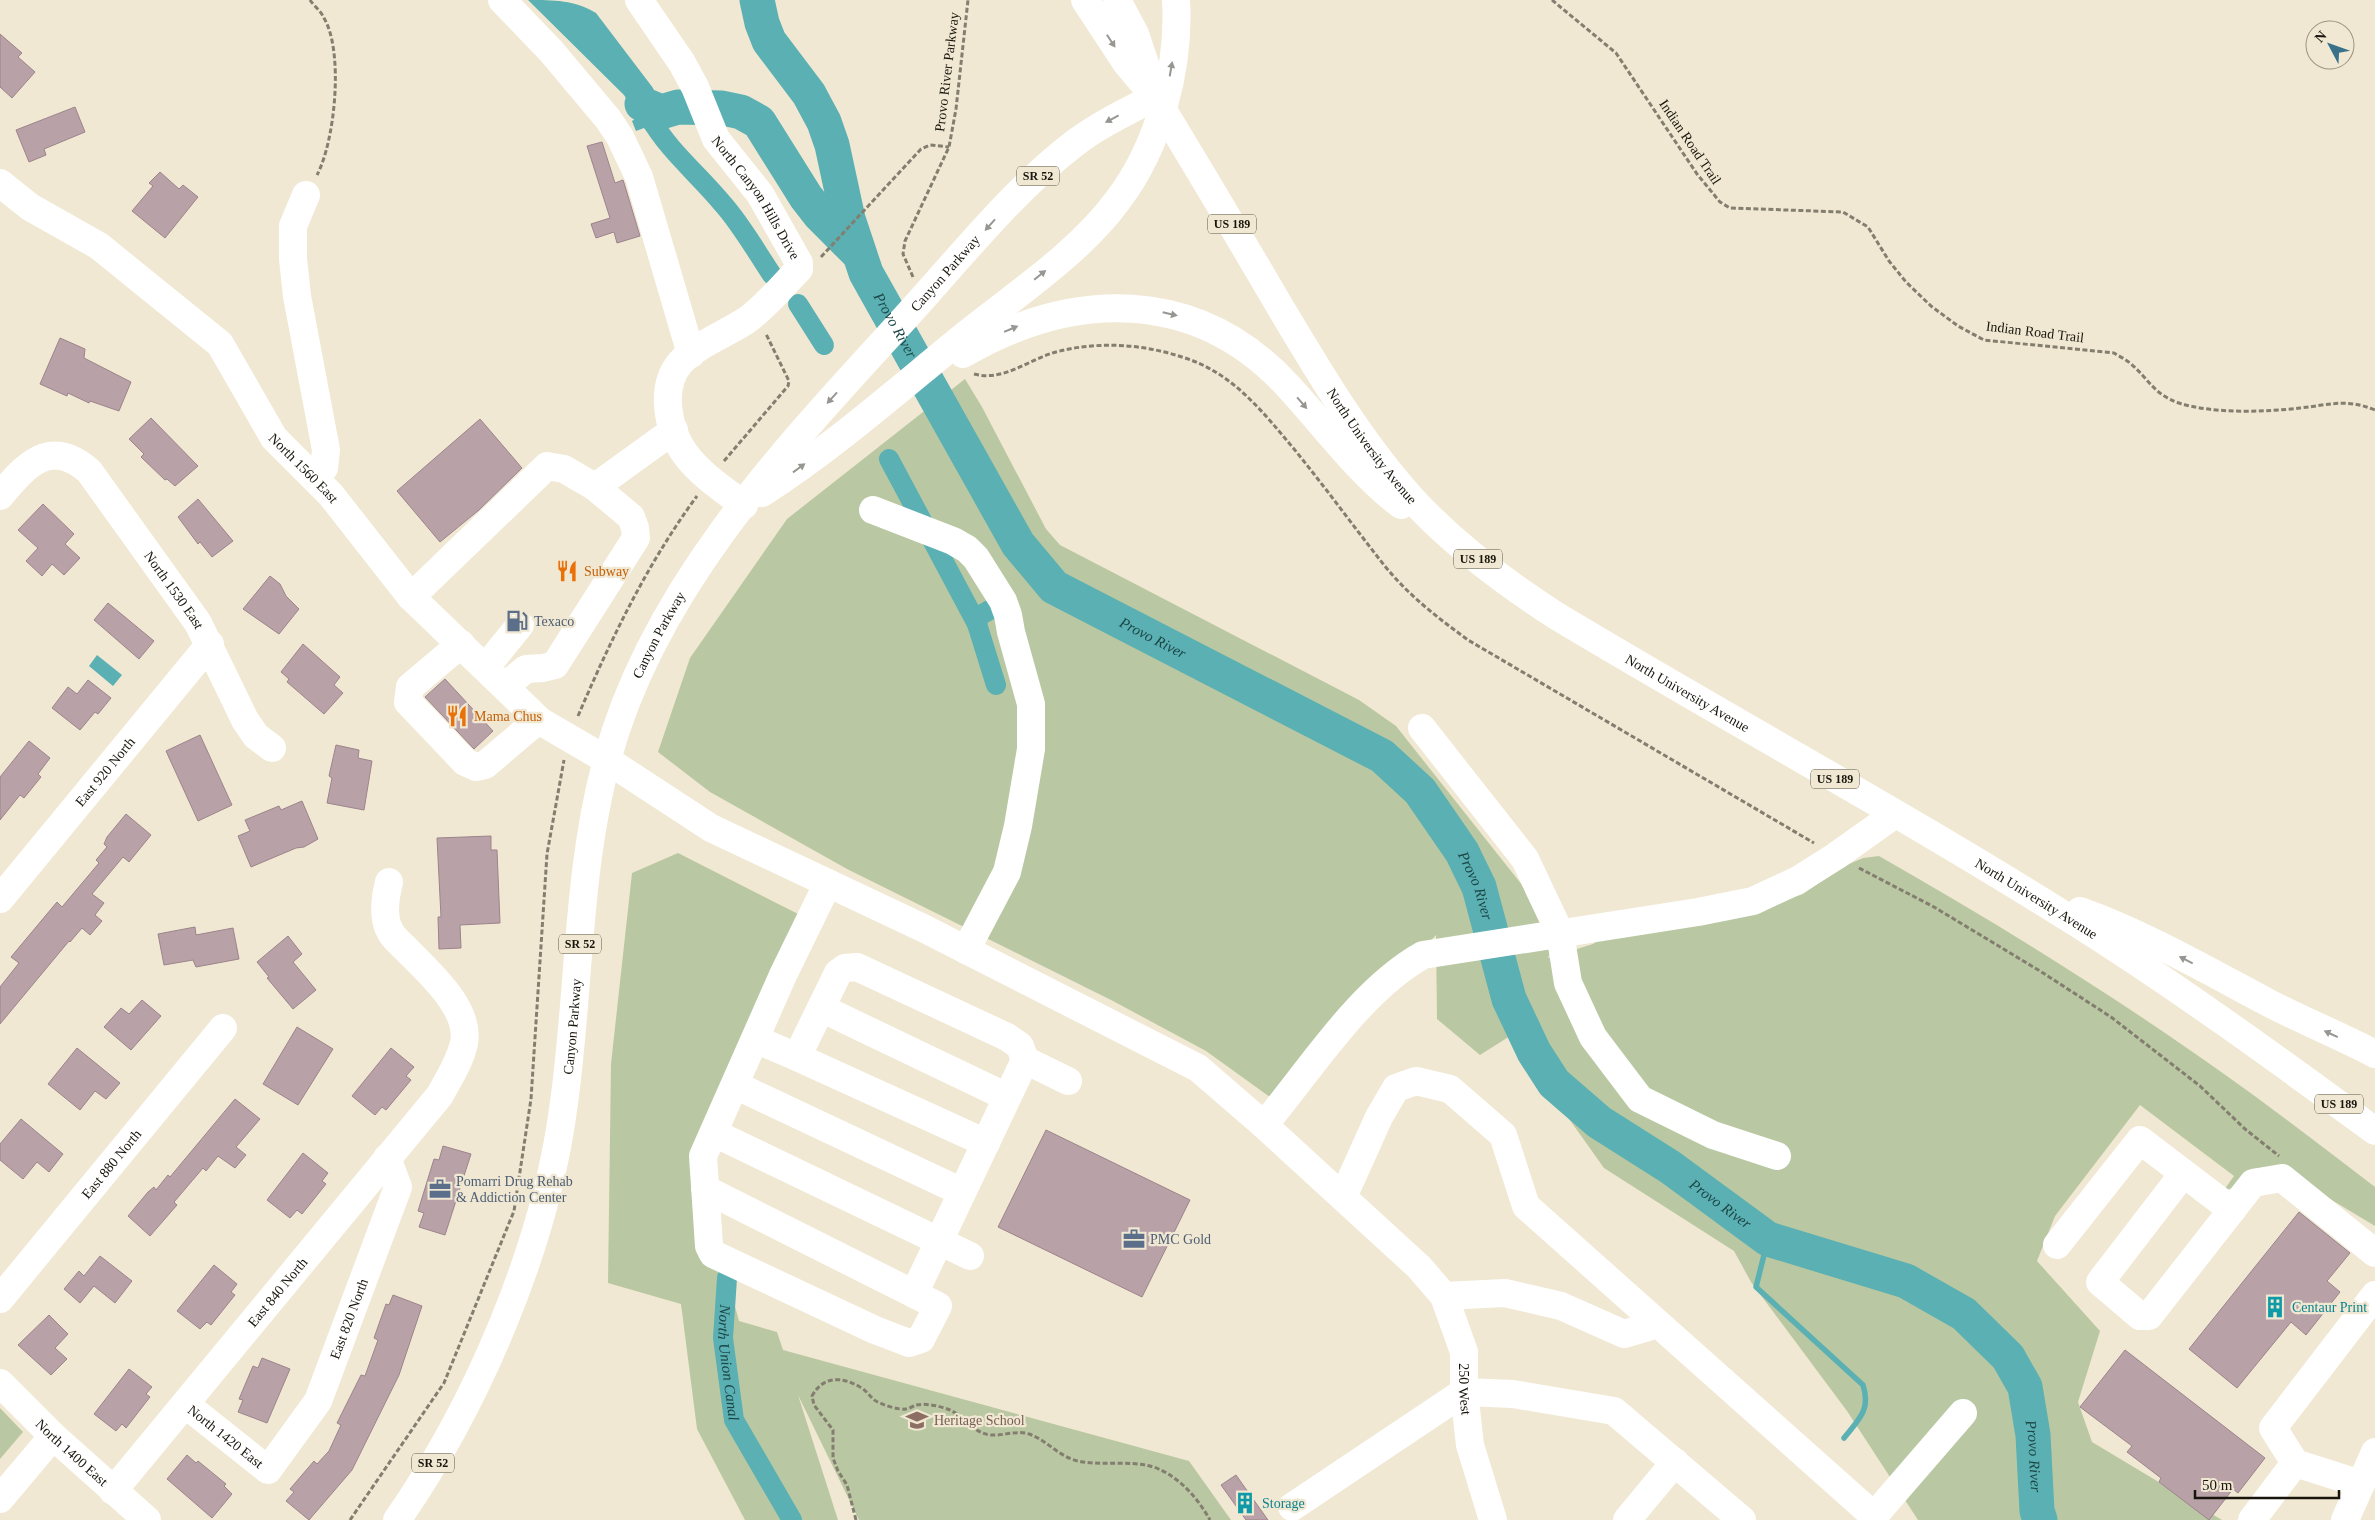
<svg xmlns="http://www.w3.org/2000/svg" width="2375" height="1520" viewBox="0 0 2375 1520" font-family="'Times New Roman',serif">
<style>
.green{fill:#b9c8a2}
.water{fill:#5ab0b2}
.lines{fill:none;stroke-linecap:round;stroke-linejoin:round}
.stream{stroke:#5ab0b2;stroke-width:5.5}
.canal{stroke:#5ab0b2;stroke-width:20}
.river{stroke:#5ab0b2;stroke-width:35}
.building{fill:#b9a1a8;stroke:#9c848b}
.path{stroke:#837e6f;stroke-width:3;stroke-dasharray:5 2.5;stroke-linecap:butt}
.minor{stroke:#fff;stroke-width:28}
.highway{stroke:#fff;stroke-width:28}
.oneway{fill:#979692}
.labels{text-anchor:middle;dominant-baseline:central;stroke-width:4.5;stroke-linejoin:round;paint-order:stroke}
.shield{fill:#f0e8d2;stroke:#595448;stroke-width:1}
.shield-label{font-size:12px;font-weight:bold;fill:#18150d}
.street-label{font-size:14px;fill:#18150d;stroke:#f0e8d2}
.food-label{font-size:14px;fill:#c56008;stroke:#f0e8d2;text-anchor:start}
.service-label{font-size:14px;fill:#4e5e75;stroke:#f0e8d2;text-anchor:start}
.culture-label{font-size:14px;fill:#0d838f;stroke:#f0e8d2;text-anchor:start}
.education-label{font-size:14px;fill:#785e54;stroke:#f0e8d2;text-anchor:start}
.water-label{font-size:15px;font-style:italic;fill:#1c4546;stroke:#f0e8d2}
</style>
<rect width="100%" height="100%" fill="#f0e8d2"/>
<path class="green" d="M965 379 982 407 1046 529 1060 545 1359 700 1396 726 1560 933 1548 958 1593 944 1602 937 1741 915 1803 894 1840 868 1863 858 1879 856C1997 923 2113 995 2224 1074 2275 1110 2325 1149 2375 1187V1226L2275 1166 2251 1169 2233 1188 2224 1190 2234 1176 2140 1105 2055 1216 2037 1261 2100 1331 2078 1402 2092 1442 2222 1520H1918L1847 1411 1751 1282 1734 1251 1604 1168 1510 1036 1480 1055 1437 1019 1436 935 1281 1105 1206 1051 1113 1001 847 869 710 792 658 752 690 658 787 519Z
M678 853 806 918 701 1157 709 1263 727 1278 739 1321 777 1332 783 1350 1189 1461 1231 1520H859L798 1395 838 1520H745L697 1429 681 1304 608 1283 611 1064 632 873Z
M0 1408 23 1432 0 1459Z"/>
<path class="water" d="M528 0C554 0 575 0 596 13L653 88 669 132 666 135 669 138 661 145 644 128 636 131 632 121 635 119 633 109 624 95Z
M97 655 122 675 113 686 89 666Z"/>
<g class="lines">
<path class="stream" d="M1768 1239 1756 1287 1863 1385C1871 1410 1859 1419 1844 1438"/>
<g class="canal">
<path d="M650 118C669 151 698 174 722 203 741 224 756 251 772 275"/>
<path d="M798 304 824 345"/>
<path d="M889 459 977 624 996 685"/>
<path d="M977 624 979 616 995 607"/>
<path id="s1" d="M727 1278 723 1338 734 1420 792 1520"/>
</g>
<g class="river">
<path id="s2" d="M757 0 762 23 769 41 809 94 824 122 832 145 848 219 866 273 1018 544 1054 587 1382 756 1420 791 1462 852 1479 887 1509 999 1534 1052 1554 1083 1599 1122 1670 1167 1768 1239 1906 1281 1964 1314 2008 1357 2025 1387 2033 1435 2037 1511 2040 1520"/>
<path d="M642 104 661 112 678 107 722 108 741 112 759 122 806 197 820 215 857 252"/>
</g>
</g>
<path class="building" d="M0 34 22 53 18 57 35 72 12 98 0 87Z
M75 107 85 132 44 149 46 155 29 162 16 130Z
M602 142 615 183 623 180 624 183 640 236 617 243 614 232 596 238 591 224 610 218 587 146Z
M160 172 179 189 183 185 198 197 165 238 132 211 153 186 149 183Z
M60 338 85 349 84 358 131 382 119 411 90 401 89 403 68 393 67 396 40 384Z
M151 418 198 466 175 486 167 479 165 480 141 457 144 454 129 439Z
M480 419 522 468 479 510 440 542 397 491Z
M198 499 233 541 212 557 200 542 198 544 178 517Z
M43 504 74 534 65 544 80 558 64 575 52 564 42 576 26 561 38 548 18 530Z
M270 576 280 584 286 596 299 609 279 634 243 609Z
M108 603 154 641 139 659 94 620Z
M303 644 340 677 334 685 343 693 324 714 287 682 289 679 281 672Z
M445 679 493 731 474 749 425 697Z
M88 680 111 698 98 714 95 712 80 730 52 708 68 687 77 694Z
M200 735 232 805 198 821 166 751Z
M29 741 50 758 38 774 41 777 24 798 20 795 0 820V777Z
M336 745 359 750 358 758 372 761 364 810 327 803 332 778 329 776Z
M302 801 318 839 304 847 296 848 251 867 238 836 250 831 245 820 279 806 281 810Z
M126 814 151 835 129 862 123 857 92 894 104 903 95 915 102 921 90 935 82 928 70 942 69 941 0 1024V987L19 963 11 957 57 902 62 907 99 863 96 860 107 847 104 844 107 837Z
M491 836V850H497L500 923 460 925 461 948 439 949 438 917H441L437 838Z
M195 927 196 935 233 928 239 959 196 967 193 960 164 965 158 934Z
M288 936 302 954 293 962 316 990 293 1009 267 978 269 977 257 962Z
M142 1000 161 1016 131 1050 104 1027 121 1008 129 1014Z
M297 1027 333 1049 298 1105 263 1084Z
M77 1048 120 1083 106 1099 95 1091 80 1110 48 1084Z
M391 1048 414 1067 406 1076 411 1080 386 1110 382 1107 375 1115 352 1096Z
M235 1099 260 1119 236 1147 246 1155 235 1168 218 1156 206 1171 203 1168 174 1202 177 1205 150 1236 128 1216 148 1192 154 1187 156 1190 168 1175 170 1177Z
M21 1119 63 1154 49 1172 37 1162 23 1179 0 1160V1144Z
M1046 1130 1190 1200 1142 1297 998 1227Z
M443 1146 471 1154 445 1235 419 1227 424 1213 418 1211 434 1159 439 1160Z
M303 1153 328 1173 322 1181 326 1184 302 1214 297 1210 290 1218 267 1200Z
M2299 1212 2350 1253 2327 1281 2340 1292 2306 1335 2291 1322 2237 1388 2189 1349Z
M100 1256 132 1281 115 1303 94 1286 80 1303 64 1289 79 1271 84 1276Z
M214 1265 237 1284 231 1292 235 1295 211 1325 207 1322 200 1329 177 1311Z
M393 1295 422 1306 399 1375 352 1470 309 1520 286 1501 294 1492 290 1489 314 1461 317 1464 329 1451 341 1425 337 1423 361 1375 365 1376 378 1340 374 1338 386 1304 389 1305Z
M49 1315 68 1334 55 1348 67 1359 51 1375 18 1345Z
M2125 1350 2265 1458 2238 1493 2233 1489 2209 1520 2159 1482 2161 1478 2127 1452 2132 1446 2080 1407Z
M262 1358 290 1369 267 1423 238 1412 243 1400 239 1399 253 1366 258 1368Z
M129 1369 152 1387 146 1394 150 1397 126 1428 122 1424 116 1431 94 1414Z
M187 1455 196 1463 198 1461 226 1484 224 1486 232 1494 212 1518 167 1479Z
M1236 1475 1268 1520H1246L1221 1485Z"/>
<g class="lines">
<path class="path" d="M310 0C314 6 321 11 324 18 344 52 335 141 317 175
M1552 0 1616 53 1697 174 1720 202 1730 208 1843 212 1868 227 1889 261 1906 282 1931 306 1958 326 1984 340 2114 353C2119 356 2125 359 2130 363 2149 379 2153 394 2179 403 2213 414 2265 412 2300 408 2329 405 2346 398 2375 410
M821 257 921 149 930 145 949 147
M913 277 903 254 905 241 949 147 956 109 968 0
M974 374C1004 382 1029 359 1056 352 1098 341 1142 344 1182 357 1232 372 1262 411 1294 449 1325 487 1354 527 1384 565 1408 595 1438 618 1468 640L1814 843
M724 461 788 386 789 381 766 334
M578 716C611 639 647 564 697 496
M1859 868 1934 907 2040 971 2111 1017 2200 1086 2245 1129 2279 1156
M350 1520 444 1383 514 1211 531 1099 547 854 564 760
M856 1520 847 1485 838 1471 833 1458V1430L814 1405 812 1396C823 1376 841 1376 860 1387 868 1391 871 1400 880 1403 886 1406 899 1410 906 1409 909 1409 913 1406 916 1405 926 1403 940 1406 950 1410 964 1416 974 1434 991 1435 1003 1436 1016 1430 1029 1434 1047 1440 1059 1457 1078 1461 1105 1467 1136 1458 1161 1470 1183 1481 1198 1499 1210 1520"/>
<g class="minor">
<path d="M502 0 551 51 608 119 620 137 639 177 691 354"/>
<path id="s3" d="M639 0 682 63 695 87 716 139 760 194 799 263V269L796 272C781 288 765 307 747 320 726 334 697 344 680 363 659 388 668 431 686 455 701 475 724 490 744 505"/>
<path id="s4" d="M0 183 30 207 99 246 220 344 274 438 331 495 411 597 540 721 607 760 711 828 923 928 1198 1068 1264 1125 1419 1267 1444 1296 1464 1352V1392L1470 1445 1493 1520"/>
<path d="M306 195 293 226V259L297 296 326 450 324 468 314 477"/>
<path d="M595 487 674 430"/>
<path id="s5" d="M0 496C26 465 50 437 89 471L198 623 245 720 256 736 272 748"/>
<path d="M873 510 953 541 967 549 976 558 1003 601 1008 615 1011 632 1031 704V749L1018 826 1007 872 966 950"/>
<path d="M411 597 547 466 564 469 595 487 631 517 635 528 636 538 555 665 543 668 526 669 505 686"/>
<path d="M461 644 410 687 408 702 465 762 476 767 485 765 538 720"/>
<path d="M486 667 520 625"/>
<path d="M1422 728 1525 859 1560 933 1568 983 1593 1037 1640 1099 1713 1135 1777 1156"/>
<path id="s6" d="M0 899 210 644"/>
<path d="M821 1008 1007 1097"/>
<path d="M755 1039 797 1057 838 973 845 968 857 967 1007 1037 1020 1046 1025 1060"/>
<path d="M797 1057 986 1143"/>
<path d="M735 1085 962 1192"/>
<path d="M1264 1125C1311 1069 1359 991 1423 955L1698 912 1753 901 1798 880 1836 856 1895 814"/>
<path d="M714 1133 970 1256"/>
<path d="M2183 1174 2100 1282 2140 1316H2149L2253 1183 2282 1178 2375 1253"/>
<path d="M705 1189 938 1306 921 1339 909 1343 875 1330 713 1254 709 1246 703 1156 783 975 828 883"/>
<path d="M1343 1197 1379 1117 1396 1088 1416 1081 1450 1089 1503 1135 1526 1206 1874 1516 1871 1520"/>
<path d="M2057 1245 2140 1140 2232 1210"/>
<path d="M914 1294 1025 1060 1068 1081"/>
<path d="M1444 1296 1505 1293 1561 1306 1624 1334 1648 1327 1654 1321"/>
<path id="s7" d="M0 1299 223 1028"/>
<path id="s8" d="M0 1383 53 1436 147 1520"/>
<path id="s9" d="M185 1404 268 1470 318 1401 398 1187 387 1158"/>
<path d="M2361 1484 2295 1463 2273 1428 2375 1295"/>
<path id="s10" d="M113 1491 440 1095C449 1078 460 1062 464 1043 471 1008 427 971 405 948 400 943 393 938 390 931 382 917 385 898 389 882"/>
<path d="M0 1499 53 1436"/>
<path d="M1292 1507 1464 1392 1513 1394 1614 1411 1742 1520"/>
<path d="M1874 1516 1963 1413"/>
<path d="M1627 1520 1675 1462"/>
<path d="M2252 1520 2295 1463"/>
<path d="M2345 1520 2375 1452"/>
</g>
<g class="highway">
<path id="s11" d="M1085 0 1127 64 1155 97C1197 166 1238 235 1279 305 1319 372 1359 440 1411 498 1452 543 1504 582 1555 615 1728 719 1905 815 2075 922 2178 987 2277 1059 2375 1131"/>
<path d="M1117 0 1135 34 1153 88"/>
<path d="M963 354C1073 290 1196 287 1287 385 1325 426 1357 471 1401 505"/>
<path d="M762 493C835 446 900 388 968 333 1018 293 1080 252 1118 200 1159 146 1180 68 1176 0"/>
<path d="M2080 911C2144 934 2205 969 2265 1001 2301 1020 2339 1035 2375 1054"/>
<path id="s12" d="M397 1520C477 1405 544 1249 563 1110 580 994 576 873 607 760 653 587 788 446 905 318 959 259 1012 191 1075 143 1100 124 1128 111 1155 97"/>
</g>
</g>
<defs><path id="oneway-solid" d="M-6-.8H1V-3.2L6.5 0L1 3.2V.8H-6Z" transform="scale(1.25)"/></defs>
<g class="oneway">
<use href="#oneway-solid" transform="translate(1111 41) rotate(57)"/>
<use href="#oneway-solid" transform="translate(1171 69) rotate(-80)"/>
<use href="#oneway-solid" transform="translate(1112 119) rotate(152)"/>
<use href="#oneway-solid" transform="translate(990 225) rotate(132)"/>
<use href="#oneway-solid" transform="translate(1040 275) rotate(-39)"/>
<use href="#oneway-solid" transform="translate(1170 314) rotate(13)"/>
<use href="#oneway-solid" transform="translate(1011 329) rotate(-23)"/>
<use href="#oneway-solid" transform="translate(832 398) rotate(132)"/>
<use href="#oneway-solid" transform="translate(1302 403) rotate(49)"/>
<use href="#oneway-solid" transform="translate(799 468) rotate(-36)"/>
<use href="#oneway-solid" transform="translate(2186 960) rotate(-153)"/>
<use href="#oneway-solid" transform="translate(2331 1034) rotate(-155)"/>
</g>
<defs>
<g id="restaurant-bare" transform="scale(1.725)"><path d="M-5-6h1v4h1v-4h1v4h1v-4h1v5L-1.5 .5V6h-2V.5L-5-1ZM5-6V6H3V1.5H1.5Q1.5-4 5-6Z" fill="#e8710a" stroke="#f0e8d2" stroke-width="2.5" paint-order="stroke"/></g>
<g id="fuel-bare" transform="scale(1.725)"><path d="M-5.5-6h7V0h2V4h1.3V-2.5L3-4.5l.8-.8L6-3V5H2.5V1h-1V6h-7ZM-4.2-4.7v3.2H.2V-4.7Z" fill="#5c6f8a" stroke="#f0e8d2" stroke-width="2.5" paint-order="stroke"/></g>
<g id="office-bare" transform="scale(1.725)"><path d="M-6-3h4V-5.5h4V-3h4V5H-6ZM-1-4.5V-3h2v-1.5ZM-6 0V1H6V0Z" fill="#5c6f8a" stroke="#f0e8d2" stroke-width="2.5" paint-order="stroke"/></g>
<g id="building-bare" transform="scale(1.725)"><path d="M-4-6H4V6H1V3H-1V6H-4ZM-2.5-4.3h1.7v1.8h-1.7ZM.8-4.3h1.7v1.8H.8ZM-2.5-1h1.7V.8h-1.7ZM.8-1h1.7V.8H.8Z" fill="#0f9aa8" stroke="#f0e8d2" stroke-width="2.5" paint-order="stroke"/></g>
<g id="school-bare" transform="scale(1.725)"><path d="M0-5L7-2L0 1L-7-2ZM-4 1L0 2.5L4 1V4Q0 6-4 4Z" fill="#8d6e63" stroke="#f0e8d2" stroke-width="2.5" paint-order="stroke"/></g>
</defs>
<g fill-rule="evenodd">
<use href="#restaurant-bare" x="567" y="571"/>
<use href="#fuel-bare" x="517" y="621"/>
<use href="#restaurant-bare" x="457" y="716"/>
<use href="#office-bare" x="440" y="1189"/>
<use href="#office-bare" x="1134" y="1239"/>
<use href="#building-bare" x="2275" y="1307"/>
<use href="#school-bare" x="917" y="1420"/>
<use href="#building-bare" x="1245" y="1503"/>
</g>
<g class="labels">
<g class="shield">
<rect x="1017" y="166.5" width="42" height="19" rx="4"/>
<rect x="1208" y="214.5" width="48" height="19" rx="4"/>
<rect x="1454" y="549.5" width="48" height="19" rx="4"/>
<rect x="1811" y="769.5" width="48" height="19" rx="4"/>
<rect x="559" y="934.5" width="42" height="19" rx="4"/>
<rect x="2315" y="1094.5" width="48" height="19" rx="4"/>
<rect x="412" y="1453.5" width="42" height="19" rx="4"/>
</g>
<g class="shield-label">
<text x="1038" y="176">SR 52</text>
<text x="1232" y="224">US 189</text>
<text x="1478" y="559">US 189</text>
<text x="1835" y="779">US 189</text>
<text x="580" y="944">SR 52</text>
<text x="2339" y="1104">US 189</text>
<text x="433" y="1463">SR 52</text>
</g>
<g class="street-label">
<text transform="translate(947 72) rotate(-83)">Provo River Parkway</text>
<text transform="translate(1690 142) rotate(56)">Indian Road Trail</text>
<text stroke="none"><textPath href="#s3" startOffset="231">North Canyon Hills Drive</textPath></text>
<text stroke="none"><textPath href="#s12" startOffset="1398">Canyon Parkway</textPath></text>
<text transform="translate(2035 332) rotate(7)">Indian Road Trail</text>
<text stroke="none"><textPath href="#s11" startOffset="531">North University Avenue</textPath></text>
<text stroke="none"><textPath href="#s4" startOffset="424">North 1560 East</textPath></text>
<text stroke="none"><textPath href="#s5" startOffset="255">North 1530 East</textPath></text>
<text stroke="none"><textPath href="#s12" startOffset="935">Canyon Parkway</textPath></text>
<text stroke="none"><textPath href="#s11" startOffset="936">North University Avenue</textPath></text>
<text stroke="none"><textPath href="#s6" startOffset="165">East 920 North</textPath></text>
<text stroke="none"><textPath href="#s11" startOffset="1341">North University Avenue</textPath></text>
<text stroke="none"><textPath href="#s12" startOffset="530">Canyon Parkway</textPath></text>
<text stroke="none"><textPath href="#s7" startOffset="175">East 880 North</textPath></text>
<text stroke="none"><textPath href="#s10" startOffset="258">East 840 North</textPath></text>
<text stroke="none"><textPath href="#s9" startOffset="279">East 820 North</textPath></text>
<text stroke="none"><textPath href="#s4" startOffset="1948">250 West</textPath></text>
<text stroke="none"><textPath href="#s9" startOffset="52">North 1420 East</textPath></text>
<text stroke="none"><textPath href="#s8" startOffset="100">North 1400 East</textPath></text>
</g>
<g class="food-label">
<text x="584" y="571">Subway</text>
<text x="474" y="716">Mama Chus</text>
</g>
<g class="service-label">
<text x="534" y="621">Texaco</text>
<text x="456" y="1181">Pomarri Drug Rehab<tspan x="456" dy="16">&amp; Addiction Center</tspan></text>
<text x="1150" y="1239">PMC Gold</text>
</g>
<g class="culture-label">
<text x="2292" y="1307">Centaur Print</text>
<text x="1262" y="1503">Storage</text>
</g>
<g class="education-label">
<text x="934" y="1420">Heritage School</text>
</g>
<g class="water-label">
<text stroke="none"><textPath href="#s2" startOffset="358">Provo River</textPath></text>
<text stroke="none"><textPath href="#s2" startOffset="776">Provo River</textPath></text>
<text stroke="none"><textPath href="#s2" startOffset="1196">Provo River</textPath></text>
<text stroke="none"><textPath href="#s2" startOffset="1616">Provo River</textPath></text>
<text stroke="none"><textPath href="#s1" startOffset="85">North Union Canal</textPath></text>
<text stroke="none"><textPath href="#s2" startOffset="2052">Provo River</textPath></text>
</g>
</g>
<g transform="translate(2330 45) rotate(311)"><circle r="24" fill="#f0e8d2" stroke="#9a9483"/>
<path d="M0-4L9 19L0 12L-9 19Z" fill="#39718b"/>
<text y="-8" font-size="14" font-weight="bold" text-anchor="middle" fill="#18150d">N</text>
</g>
<path d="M2195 1490v8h144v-8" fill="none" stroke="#18150d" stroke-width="2.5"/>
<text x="2202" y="1490" font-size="15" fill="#18150d" stroke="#f0e8d2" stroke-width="4" paint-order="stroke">50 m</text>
</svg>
